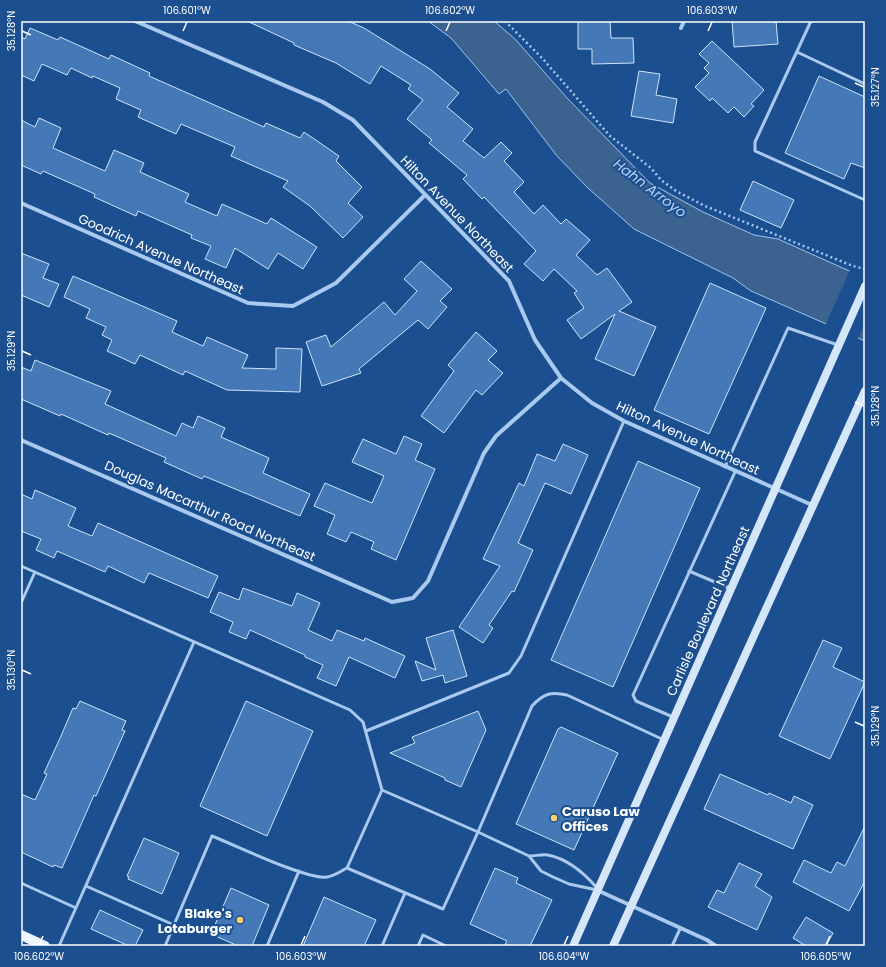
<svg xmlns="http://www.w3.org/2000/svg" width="886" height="967" viewBox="0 0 886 967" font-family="Poppins,sans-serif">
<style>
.water{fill:#3c6290;stroke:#9cc4f0}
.pier{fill:#1b4f8f}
.building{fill:#4478b7;stroke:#cfe3fa}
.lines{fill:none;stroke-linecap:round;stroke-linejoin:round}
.path{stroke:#a9c9ee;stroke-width:2.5;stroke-dasharray:2 3;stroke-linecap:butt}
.lane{stroke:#a9c9ee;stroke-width:3}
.street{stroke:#a9c9ee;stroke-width:4}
.secondary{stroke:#d6e6fa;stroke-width:8}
.primary{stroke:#f0f6ff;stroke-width:10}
.ticks{fill:none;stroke:#fff;stroke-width:1.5}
.poi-dot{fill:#ffd166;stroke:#1b4f8f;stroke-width:1.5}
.labels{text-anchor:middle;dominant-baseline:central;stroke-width:4;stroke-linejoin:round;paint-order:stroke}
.street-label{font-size:13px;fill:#fff;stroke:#1b4f8f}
.poi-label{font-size:13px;font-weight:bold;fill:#fff;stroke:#1b4f8f;text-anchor:start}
.water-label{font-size:14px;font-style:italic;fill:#b5d3f5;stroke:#1b4f8f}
.neatline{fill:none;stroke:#fff;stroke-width:1.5}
.ticks-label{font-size:10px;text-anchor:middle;fill:#fff}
</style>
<rect width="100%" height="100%" fill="#1b4f8f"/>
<path class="water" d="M428 21H494L515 39 568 99 650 183 703 212 754 235 778 239 865 278V341L751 291 733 278 634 229 588 188 557 156 506 89 499 94 451 38Z"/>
<path class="pier" d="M850 270 865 276V323L857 340 825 326Z"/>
<path class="building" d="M247 21H348L364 28 430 69 459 93 447 107 473 129 463 141 484 158 501 142 512 153 504 161 524 182 514 192 534 214 543 205 561 224 566 219 590 240 576 255 597 275 607 268 632 302 619 311 656 327 634 376 595 359 615 314 581 339 567 320 584 308 574 293 577 291 554 269 543 281 524 264 536 251 484 197 482 199 463 179 467 175 429 143 432 140 407 119 423 100 408 89 411 85 381 66 370 84 336 63 294 45V43Z
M578 21H610L611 38H633L634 63 592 64V49H578Z
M732 21H776L778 44 734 47Z
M30 28 58 40 60 37 109 59 111 55 150 73 149 76 264 127 266 123 300 138 304 132 339 156 336 161 362 187 348 203 363 217 343 238 310 206 283 187 288 181 231 156 235 147 181 124 176 134 138 117 141 110 116 99 120 88 93 76 92 78 71 68 67 75 42 64 34 81 21 75V37L25 39Z
M712 41 764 90 751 104 754 106 744 117 734 107 728 113 712 98 710 101 695 87 709 73 704 68 709 63 699 54Z
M639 71 660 74 656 95 677 99 673 123 631 116Z
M819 76 865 97V168L851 163 844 179 785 153Z
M39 118 61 128 53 148 105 171 114 150 144 163 140 172 189 194 185 202 217 216 222 204 267 224 271 218 317 247 303 269 278 253 268 269 235 248 226 268 205 259 211 246 191 238 192 235 138 211 136 216 94 197 95 194 43 171 41 174 21 165V120L35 127Z
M753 181 794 200 781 228 740 210Z
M21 253 49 264 43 278 59 284 49 307 21 295Z
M421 261 452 289 440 301 447 307 428 329 418 320 359 369 361 373 322 386 306 342 326 335 331 347 384 302 395 315 417 291 404 279Z
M73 276 177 321 172 332 203 346 207 337 248 355 242 368 276 369V348L302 349 300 392 227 390 185 371 183 375 140 355 135 364 107 351 112 340 102 335 106 327 86 318 90 309 64 297Z
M710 283 766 308 709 434 654 410Z
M476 332 497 351 488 360 503 373 482 395 476 390 444 433 421 416 454 371 448 365Z
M35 360 111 391 105 404 176 436 182 423 193 428 198 416 225 428 221 437 269 458 263 473 310 494 300 516 204 476 202 479 164 462 166 458 109 433 108 435 61 414 60 416 21 399V367L31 371Z
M404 436 422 444 415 460 435 469 396 560 371 549 374 542 351 532 346 542 327 534 335 515 314 506 325 483 372 503 384 476 352 462 363 439 396 454Z
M563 444 588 455 571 494 545 483 518 543 533 550 514 592 512 591 489 625 493 628 483 643 459 627 500 566 483 559 519 483 524 486 537 454 555 461Z
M638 461 700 488 613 687 551 660Z
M35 490 76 508 68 526 92 536 98 523 218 576 208 598 149 573 144 583 108 566 105 572 57 551 54 558 36 550 41 539 21 531V494L32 499Z
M243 588 292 606 297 593 320 603 308 630 332 641 337 630 364 641 365 638 405 656 395 678 349 657 336 686 317 678 323 665 305 657V655L250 630 246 639 229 632 233 622 210 612 219 592 239 600Z
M453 630 467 676 445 683 443 675 422 681 415 661 436 670 426 638Z
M823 640 842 648 833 667 865 682 830 759 779 736Z
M80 701 126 721 122 730 125 731 96 796 94 795 62 868 54 865 53 867 21 852V794L35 800 47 774 44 773 61 736 73 708 76 709Z
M246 701 313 731 267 836 200 806Z
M478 711 486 730 461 787 445 780V778L390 753 415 743 412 737Z
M561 727 618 753 574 850 516 824 558 729Z
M720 774 768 795 769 793 791 803 794 796 813 805 793 849 704 809Z
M865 826V881L849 911 793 882 804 860 831 873 837 862 845 866Z
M144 838 179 853 162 894 128 879 129 877 127 876Z
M739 863 762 874 755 886 772 897 757 930 708 907 717 890 724 893Z
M495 868 518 878 516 883 552 900 530 946H504L507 941 470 924Z
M231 888 269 905 252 946H238L211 934Z
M324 897 376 920 364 946H303Z
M100 910 143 930 135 946H129L91 929Z
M806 917 833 933 826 946H806L793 938Z"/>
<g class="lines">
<path class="path" d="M505 21 542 58 610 136 651 168 661 180 676 191 705 206 853 266 865 269"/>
<path class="lane" d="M811 21 755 142V151L865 200
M797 52 865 84
M725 467 788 328 838 345
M21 566 350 710 363 722 382 790
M689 571 729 588
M21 603 35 572
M673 717 636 701 633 695 735 472
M366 731 509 673 521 656 624 421
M529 856C535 856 542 854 548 855 568 859 585 874 597 888
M21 883 76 908
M86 886 174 925
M597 890 569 884 553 877 541 871 529 856 478 832 532 706C543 694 551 691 567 695L664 740
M59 946 194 642
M165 946 212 836C235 845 307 880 327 877 334 876 341 871 347 868L443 909 478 832 382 790 347 868
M267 946 299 871
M382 946 405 893
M418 946 423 935 446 946
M672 946 680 929"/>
<path class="street" d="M135 21 323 102 353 120 509 281 535 340 561 378 592 403 624 421 812 505
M681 28 684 21
M21 203 248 303 293 306 336 283 424 196
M21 440 392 602 413 598 428 581 484 453 496 436 561 378
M599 891 707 940 716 946"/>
<path class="secondary" d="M573 946 865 286
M613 946 865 391"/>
<path class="primary" d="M21 935 45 946"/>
</g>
<path class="ticks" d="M22 31 31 35M183 31 187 22M446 31 450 22M708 31 712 22M855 83 864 87M22 351 31 355M855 402 864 406M22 670 31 674M855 722 864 726M39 945 43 936M301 945 305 936M564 945 568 936M826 945 830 936"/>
<g class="poi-dot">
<circle cx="554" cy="818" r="4"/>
<circle cx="240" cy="920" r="4"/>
</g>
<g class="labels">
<g class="street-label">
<text transform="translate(457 214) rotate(46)">Hilton Avenue Northeast</text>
<text transform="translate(161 254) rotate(24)">Goodrich Avenue Northeast</text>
<text transform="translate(688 438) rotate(25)">Hilton Avenue Northeast</text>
<text transform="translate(210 511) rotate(24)">Douglas Macarthur Road Northeast</text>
<text transform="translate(708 611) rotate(-66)">Carlisle Boulevard Northeast</text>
</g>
<g class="poi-label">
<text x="562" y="811">Caruso Law<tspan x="562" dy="15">Offices</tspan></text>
<text x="232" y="913" text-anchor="end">Blake's<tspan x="232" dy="15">Lotaburger</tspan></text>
</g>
<g class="water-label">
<text transform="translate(650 188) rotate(37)">Hahn Arroyo</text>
</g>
</g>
<rect width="886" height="967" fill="none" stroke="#1b4f8f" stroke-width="44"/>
<rect x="22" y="22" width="842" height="923" class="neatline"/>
<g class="ticks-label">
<text x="187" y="14">106.601°W</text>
<text x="450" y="14">106.602°W</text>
<text x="712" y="14">106.603°W</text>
<text transform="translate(11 31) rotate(-90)" y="4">35.128°N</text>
<text transform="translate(875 87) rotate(-90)" y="4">35.127°N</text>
<text transform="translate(11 351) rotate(-90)" y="4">35.129°N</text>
<text transform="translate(875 406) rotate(-90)" y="4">35.128°N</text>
<text transform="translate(11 670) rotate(-90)" y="4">35.130°N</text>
<text transform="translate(875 726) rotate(-90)" y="4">35.129°N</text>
<text x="39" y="960">106.602°W</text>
<text x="301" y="960">106.603°W</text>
<text x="564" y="960">106.604°W</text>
<text x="826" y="960">106.605°W</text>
</g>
</svg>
